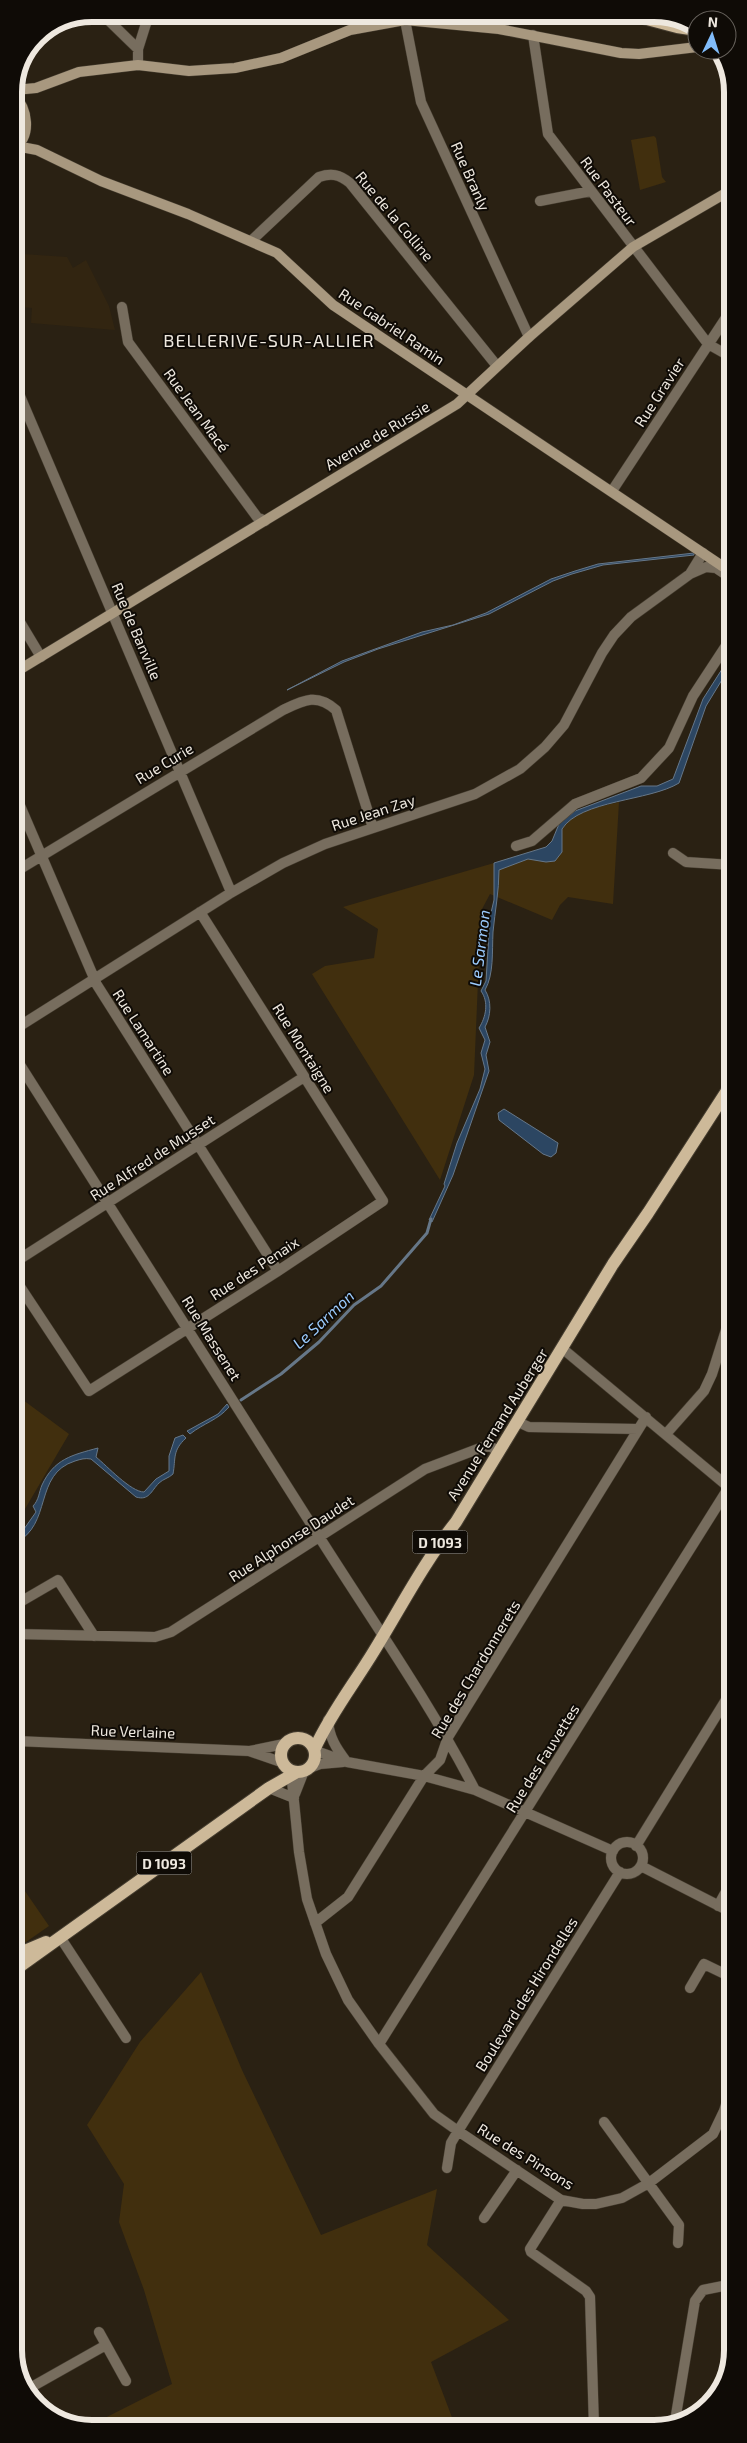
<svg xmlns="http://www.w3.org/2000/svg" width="747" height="2443" viewBox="0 0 747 2443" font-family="'Exo 2',sans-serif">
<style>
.built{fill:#322511}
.green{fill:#412f0e}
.water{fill:#2c4662;stroke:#678}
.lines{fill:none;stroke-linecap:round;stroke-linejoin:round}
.stream{stroke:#678;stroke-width:3}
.street-casing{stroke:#453d30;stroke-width:11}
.secondary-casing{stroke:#453d30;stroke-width:11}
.primary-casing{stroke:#453d30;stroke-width:14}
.street{stroke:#776d5e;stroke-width:10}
.secondary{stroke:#a8987f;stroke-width:10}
.primary{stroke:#cdb999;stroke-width:12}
.labels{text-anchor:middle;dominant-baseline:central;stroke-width:4;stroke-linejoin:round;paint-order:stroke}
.shield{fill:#0f0b06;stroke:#aba69e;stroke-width:1}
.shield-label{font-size:14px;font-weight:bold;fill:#eee8df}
.street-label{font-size:15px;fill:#eee8df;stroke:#0f0b06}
.water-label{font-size:16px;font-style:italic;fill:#9bcbfe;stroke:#0f0b06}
.quarter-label{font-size:18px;letter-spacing:1px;fill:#eee8df;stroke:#0f0b06}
.rim{fill:none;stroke:#eee8df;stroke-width:6}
</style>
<rect width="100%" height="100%" fill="#2a2113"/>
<path class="built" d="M14 248 22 249 23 254 67 257 73 268 86 260 109 306 115 330 31 323 32 308 18 307 19 321 14 320Z"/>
<path class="green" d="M654 136 656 138 662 177 666 182 640 190 631 140Z
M619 802 613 904 568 897 560 905 552 920 490 894 481 911 474 1075 440 1180 312 974 325 966 374 958 378 929 343 907 494 863 560 856C560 848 559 836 562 828 570 810 602 807 619 802Z
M15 1394 69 1434 15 1526Z
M16 1878 49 1926 16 1949Z
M201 1972 242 2070 321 2235 437 2189 427 2245 509 2320 431 2362 456 2428H85L172 2384 144 2290 119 2222 124 2184 87 2125 140 2042Z"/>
<path class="water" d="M694 553V555L603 565 572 574 553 581 489 614 378 649 344 662 287 690 342 661 422 632 453 625 486 613 551 579 575 571 598 564Z
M731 655V665L706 706 679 783C650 801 580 800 562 829V852L555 861 546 862 528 859 499 870C499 891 495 911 493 932 492 952 494 974 485 990 492 1001 491 1016 485 1027L490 1042 486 1055 489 1071 453 1175 432 1222 429 1220 445 1186 444 1184 457 1143 480 1089 485 1069 481 1053 485 1040 479 1028C486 1017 489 1002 481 991L486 981 490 917 494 900V863L546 847 552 841 559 824 575 811 641 786H657L673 779 703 699Z
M504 1109 558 1143 556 1153 551 1157 543 1154 499 1120 498 1113Z
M227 1404 229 1407C218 1420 204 1423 190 1434L187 1431 218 1414Z
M183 1435 186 1438C172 1451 176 1458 173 1474 169 1478 163 1479 159 1483 151 1491 149 1501 136 1497L91 1459C85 1458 81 1459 75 1461 33 1474 53 1525 15 1543V1538L24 1529 36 1512 33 1506C39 1500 39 1492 42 1485 54 1459 72 1455 98 1448L96 1457C107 1466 131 1492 144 1492L156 1479 169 1471V1456L175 1438Z"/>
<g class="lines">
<path class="stream" d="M241 1400 281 1374 319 1342 354 1305 381 1286 427 1233 431 1219"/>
<g class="street-casing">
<path id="street" d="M102 14 138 49
M396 14 405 20 421 102 529 337
M533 35 548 134 708 344 731 357
M138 65V49L149 14
M540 201 591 191
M251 241 319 177C331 173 339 174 350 183L497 366
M122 307 128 342 257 517 265 521
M14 382 231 892
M612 491 731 310
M690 574 703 553
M14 612 41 657
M15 794 97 985 278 1271
M516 846 532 841 575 804 641 778 669 748 693 696 731 638
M673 853 686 862 732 865
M15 872 283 710C304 700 317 693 336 710L373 828
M15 1029 229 894 283 863 325 844 475 794 520 769 545 747 564 725 602 653 614 635 631 617 690 574 706 567 716 568 731 578
M15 1057C116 1216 217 1376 318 1535 371 1619 429 1701 475 1790
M15 1262 304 1077
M15 1279 89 1391 278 1271 383 1201 200 912
M563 1349 732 1490
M518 1422 529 1427 638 1429
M666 1434 704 1391 712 1374 732 1311
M15 1605 58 1580 94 1636
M16 1634 155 1637 171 1632 425 1469 483 1447 489 1446 499 1451
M328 1720C329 1737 336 1748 346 1761
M16 1741 249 1751 281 1762
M250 1751 284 1744
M316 1751 347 1762 424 1776 475 1790 613 1851
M312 1767 320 1764 343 1762
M291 1771 299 1852 307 1899 326 1954 348 2000 379 2044 434 2114 458 2131 561 2200 583 2204H596L622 2198 649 2183 713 2134 724 2111 733 2083
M269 1788 294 1798
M295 1794 304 1771
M611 1858a16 16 0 1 1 32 0a16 16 0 1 1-32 0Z
M636 1846 732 1690
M641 1866 733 1913
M718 1906 733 1879
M315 1923 348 1897 424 1776 440 1760 448 1737 646 1417
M60 1937 126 2038
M690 1988 704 1964 733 1978
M379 2044 729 1487
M604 2122 679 2225 678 2243
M447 2168 451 2143 458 2131 620 1872
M561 2200 530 2249 531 2252 586 2291 590 2297 594 2427
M484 2218 517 2170
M99 2332 126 2381
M28 2389 106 2345
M674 2427 695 2301 703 2290 733 2284"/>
</g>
<g class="secondary-casing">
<path id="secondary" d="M15 90 36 88 79 72 138 65 189 71 235 68 281 58 350 30 405 20 499 29 621 53 639 54 697 47
M14 95C28 109 32 136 14 148
M16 146 37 150 101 181 188 214 277 253 333 305 731 572
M14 673 457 404 529 337 633 247 731 190"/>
</g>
<g class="primary-casing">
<path id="primary" d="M628 14 677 27 697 30
M281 1755a17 17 0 1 1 34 0a17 17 0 1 1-34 0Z
M315 1748C331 1713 354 1684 374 1651 401 1607 424 1562 456 1522L613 1264 648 1213 732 1083
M16 1958 27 1950 46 1942
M16 1969 269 1788 297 1772"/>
</g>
<use href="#street" class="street"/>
<use href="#secondary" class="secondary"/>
<use href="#primary" class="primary"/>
</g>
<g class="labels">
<g class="shield">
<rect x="412.5" y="1530.5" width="55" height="23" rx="4"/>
<rect x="136.5" y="1851.5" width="55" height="23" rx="4"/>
</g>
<g class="shield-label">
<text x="440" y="1542">D 1093</text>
<text x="164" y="1863">D 1093</text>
</g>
<g class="street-label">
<text transform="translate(471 176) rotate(66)">Rue Branly</text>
<text transform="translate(609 191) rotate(53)">Rue Pasteur</text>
<text transform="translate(395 216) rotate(50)">Rue de la Colline</text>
<text transform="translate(392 326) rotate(34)">Rue Gabriel Ramin</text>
<text transform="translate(659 392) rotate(-57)">Rue Gravier</text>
<text transform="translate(197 410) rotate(54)">Rue Jean Macé</text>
<text transform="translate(377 435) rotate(-31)">Avenue de Russie</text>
<text transform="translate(137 631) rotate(67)">Rue de Banville</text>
<text transform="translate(164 763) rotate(-31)">Rue Curie</text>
<text transform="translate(373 812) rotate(-18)">Rue Jean Zay</text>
<text transform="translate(144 1032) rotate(57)">Rue Lamartine</text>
<text transform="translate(304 1048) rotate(58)">Rue Montaigne</text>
<text transform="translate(152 1157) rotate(-33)">Rue Alfred de Musset</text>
<text transform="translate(254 1268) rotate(-33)">Rue des Penaix</text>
<text transform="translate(212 1338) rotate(58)">Rue Massenet</text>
<text transform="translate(497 1424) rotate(-58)">Avenue Fernand Auberger</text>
<text transform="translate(291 1538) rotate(-33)">Rue Alphonse Daudet</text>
<text transform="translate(475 1669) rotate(-59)">Rue des Chardonnerets</text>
<text transform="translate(133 1731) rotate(2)">Rue Verlaine</text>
<text transform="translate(542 1758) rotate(-58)">Rue des Fauvettes</text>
<text transform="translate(526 1994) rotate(-58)">Boulevard des Hirondelles</text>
<text transform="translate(526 2156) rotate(32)">Rue des Pinsons</text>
</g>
<g class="water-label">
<text transform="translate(479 948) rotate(-83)">Le Sarmon</text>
<text transform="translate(323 1319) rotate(-43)">Le Sarmon</text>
</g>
<g class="quarter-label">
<text x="269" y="340">BELLERIVE-SUR-ALLIER</text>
</g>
</g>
<path d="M0 0H747V2443H0ZM92 22H654A70 70 0 0 1 724 92V2350A70 70 0 0 1 654 2420H92A70 70 0 0 1 22 2350V92A70 70 0 0 1 92 22Z" fill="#0f0b06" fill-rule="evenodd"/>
<path class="rim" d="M92 22H654A70 70 0 0 1 724 92V2350A70 70 0 0 1 654 2420H92A70 70 0 0 1 22 2350V92A70 70 0 0 1 92 22Z"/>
<g transform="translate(712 35) rotate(4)"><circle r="24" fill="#0f0b06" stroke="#68635d"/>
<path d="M0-4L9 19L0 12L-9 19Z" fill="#81bcfa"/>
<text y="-8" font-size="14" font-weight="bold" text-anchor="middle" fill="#eee8df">N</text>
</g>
</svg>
